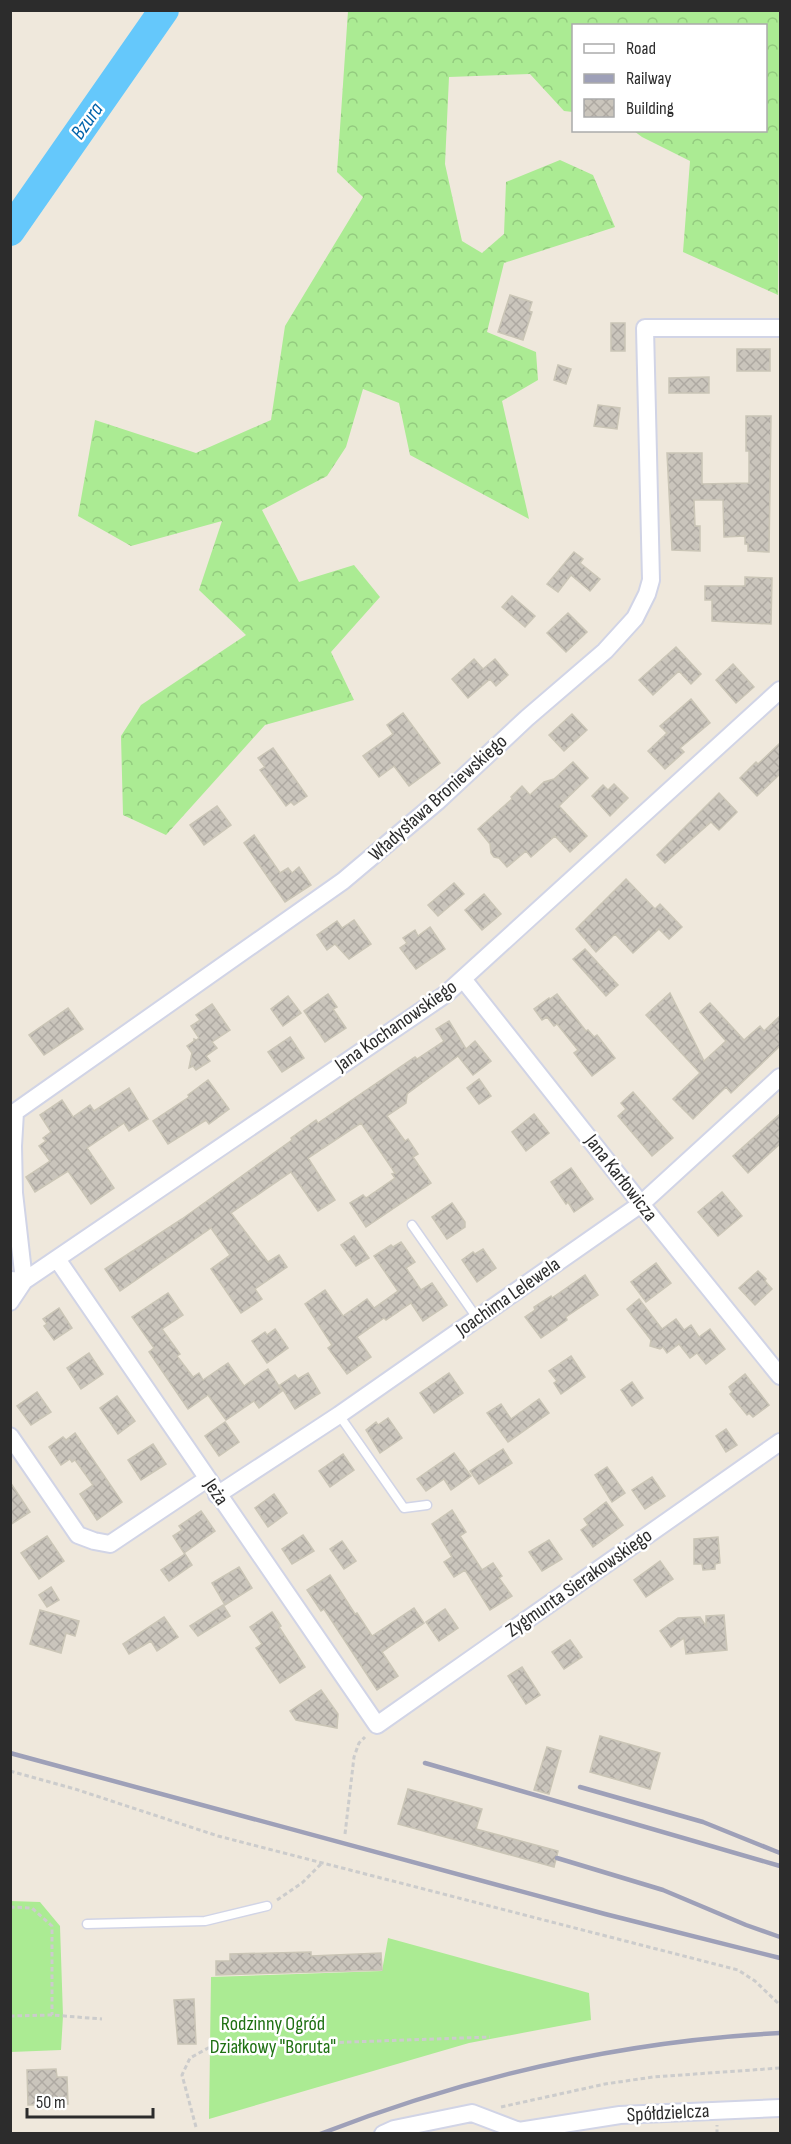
<svg xmlns="http://www.w3.org/2000/svg" width="791" height="2144" viewBox="0 0 791 2144" font-family="'Sofia Sans Condensed',sans-serif">
<style>
.forest{fill:url(#forest-crowns)}
.garden{fill:#abeb93}
.lines{fill:none;stroke-linecap:round;stroke-linejoin:round}
.river{stroke:#65c8fb;stroke-width:30}
.building{fill:url(#building-cross-hatch);stroke:#cac5b6;stroke-width:1.5}
.lane-casing{stroke:#d1d4e6;stroke-width:11}
.street-casing{stroke:#d1d4e6;stroke-width:20}
.path{stroke:#ccc;stroke-width:3;stroke-dasharray:4.5 3;stroke-linecap:butt}
.lane{stroke:#fff;stroke-width:8}
.street{stroke:#fff;stroke-width:16}
.rail{stroke:#9ea0b8;stroke-width:4.5}
.labels{text-anchor:middle;dominant-baseline:central;stroke-width:5;stroke-linejoin:round;paint-order:stroke}
.street-label{font-size:20px;fill:#2c2c2c;stroke:#fff}
.park-label{font-size:20px;fill:#1f7113;stroke:#fff}
.water-label{font-size:21px;font-style:italic;fill:#0063ab;stroke:#fff}
</style>
<defs>
<pattern id="forest-crowns" width="20" height="18" patternUnits="userSpaceOnUse" patternTransform="scale(1.5)"><rect width="20" height="18" fill="#abeb93"/><path d="M2 6a3 3 0 1 1 6 0M12 15a3 3 0 1 1 6 0" fill="none" stroke="#93ca7f"/></pattern>
<pattern id="building-cross-hatch" width="8" height="8" patternUnits="userSpaceOnUse" patternTransform="scale(1.5)"><rect width="8" height="8" fill="#cac5bc"/><path d="M0 0l8 8M0 8l8-8" fill="none" stroke="#aea9a2"/></pattern>
</defs>
<rect width="100%" height="100%" fill="#efe8dc"/>
<path class="forest" d="M348 11H780L778 295 683 252 690 161 642 137 634 131 766 130V26H574L573 112 564 111 530 74 449 77 445 164 462 241 482 253 504 234 506 182 560 160 593 175 615 227 504 263 487 332 536 352 538 380 502 401 529 519 410 455 399 403 363 389 346 447 327 476 262 510 299 582 354 565 380 597 331 652 354 700 265 725 166 835 123 815 121 736 141 705 246 635 199 590 222 521 131 546 78 516 95 420 196 453 271 420 285 326 363 197 337 172Z"/>
<path class="garden" d="M10 1901 40 1902 60 1926 63 2016 61 2050 11 2052Z
M388 1938 589 1993 591 2020 469 2043 209 2119 211 1977 382 1971Z"/>
<g class="lines">
<path class="river" d="M10 231 164 10"/>
</g>
<path class="building" d="M510 295 532 302 529 311 532 312 523 340 498 332Z
M611 323H625V351H611Z
M737 349H770V371H737Z
M558 365 571 369 566 384 554 380Z
M709 377V393H669V378Z
M598 405 620 408 617 429 594 426Z
M746 416H771L769 552 748 551V544H745V536L724 537 723 500H694L695 526H700V551L672 550 667 453H702V484L749 483V451H746Z
M574 552 583 559 580 563 600 579 590 591 571 575 558 592 547 584Z
M745 577 772 578 771 624 712 621V600H705V586H745Z
M512 596 535 616 525 627 502 607Z
M568 613 587 632 566 652 547 633Z
M676 647 701 674 691 684 679 671 653 695 639 680Z
M474 659 483 669 495 659 508 675 496 686 490 679 468 698 452 679Z
M733 664 754 687 736 703 716 680Z
M691 699 710 723 680 748 684 752 665 769 648 751 667 733 660 726Z
M403 713 440 763 409 786 394 766 379 777 363 756 393 734 387 725Z
M572 714 587 730 564 751 549 735Z
M780 743V774L757 796 740 778 756 762 758 764Z
M273 748 307 796 294 805 291 802 286 806 260 770 265 767 258 758Z
M573 762 588 778 559 806 587 836 570 852 555 836 531 857 526 851 507 867 499 858 494 857 491 853 490 844 478 829 512 799 511 797 522 786 530 795 544 782 554 779Z
M614 784 628 798 610 816 592 796 603 785 608 790Z
M719 793 737 812 719 830 711 822 665 863 657 855Z
M217 806 231 825 204 845 190 825Z
M254 835 280 873 288 868 292 873 299 867 311 885 285 902 244 843Z
M626 879 655 909 660 904 682 927 669 939 659 929 633 953 615 934 596 952 576 929Z
M454 883 464 894 438 916 428 905Z
M484 894 501 914 482 930 465 910Z
M354 920 371 944 349 959 335 944 327 950 317 935 337 921 342 928Z
M430 927 445 949 416 969 400 948 407 943 403 938 415 930 418 936Z
M585 949 618 985 606 996 573 959Z
M670 993 704 1061 726 1041 700 1012 710 1003 744 1040 760 1026 764 1031 780 1016V1046L731 1093 726 1087 693 1119 673 1099 700 1073 646 1015Z
M328 994 337 1007 333 1009 346 1028 325 1042 304 1011Z
M557 994 586 1031 588 1030 594 1037 597 1035 615 1058 592 1076 574 1053 578 1050 557 1024 554 1026 547 1017 542 1020 534 1009 549 998 550 999Z
M288 996 301 1013 283 1026 271 1009Z
M212 1004 230 1030 212 1042 217 1048 206 1056 210 1061 196 1070 193 1066 189 1068 192 1053 187 1046 194 1041V1039L196 1040 199 1038 191 1026 200 1020 196 1015Z
M68 1008 83 1029 44 1055 29 1035Z
M449 1021 466 1049 475 1041 491 1061 473 1075 458 1056 407 1094 406 1103 387 1116 405 1141 408 1139 418 1154 413 1157 431 1183 366 1227 350 1203 363 1195 366 1198 395 1178 392 1174 395 1173 361 1123 308 1158 335 1200 318 1211 291 1172 231 1213 268 1262 279 1255 287 1267 255 1289 262 1299 241 1313 211 1269 230 1255 211 1228 120 1291 105 1269 182 1219 292 1140 291 1138 316 1120 318 1123 415 1057 417 1059 444 1041 436 1029Z
M290 1037 304 1058 282 1072 268 1052Z
M479 1079 491 1096 479 1104 467 1088Z
M208 1080 229 1109 209 1124 206 1120 168 1144 153 1121 189 1097 188 1095Z
M129 1088 148 1119 129 1131 124 1123 87 1148 114 1188 91 1204 68 1171 35 1192 26 1177 50 1161 39 1146 46 1141 43 1138 51 1132 40 1115 62 1100 73 1117 90 1105 94 1111Z
M633 1092 673 1138 652 1156 618 1116 626 1109 621 1103Z
M534 1114 549 1133 526 1151 512 1132Z
M780 1114V1144L748 1173 733 1156Z
M571 1168 593 1199 574 1212 568 1202 566 1204 551 1182Z
M722 1192 742 1216 718 1236 698 1212Z
M452 1203 465 1222V1227L447 1239 432 1217Z
M354 1236 369 1258 356 1266 341 1245Z
M401 1242 415 1262 406 1268 421 1290 432 1283 447 1305 423 1321 411 1303 386 1320 384 1318 357 1337 371 1357 347 1374 328 1348 332 1345 305 1304 325 1290 343 1316 367 1299 374 1308 398 1291 374 1256 391 1245 393 1247Z
M483 1249 496 1268 477 1282 462 1260 473 1252 475 1254Z
M656 1263 671 1283 646 1302 631 1282Z
M758 1271 766 1279 765 1281 772 1289 755 1305 739 1288Z
M585 1275 598 1295 566 1317 567 1320 541 1338 525 1317 535 1310 534 1307 551 1296 552 1298Z
M168 1293 183 1315 162 1329 180 1354 177 1356 193 1377 199 1373 203 1380 228 1363 244 1386 268 1369 282 1391 259 1408 254 1401 226 1420 208 1395 188 1409 149 1352 154 1348 132 1317Z
M639 1299 662 1329 676 1319 684 1330 691 1325 699 1337 710 1329 725 1349 706 1364 697 1353 690 1358 679 1344 667 1353 663 1347 660 1349 650 1346 651 1340 627 1309Z
M59 1308 72 1328 54 1340 44 1326 47 1324 43 1319Z
M275 1329 288 1348 267 1363 252 1341 265 1332 267 1335Z
M89 1353 103 1374 81 1389 67 1368Z
M571 1356 585 1377 561 1394 554 1383 557 1381 549 1371Z
M308 1373 320 1393 295 1409 280 1385 295 1375 298 1379Z
M449 1373 463 1393 434 1413 420 1393Z
M745 1374 769 1405 753 1417 749 1413 747 1415 730 1394 732 1392 729 1387Z
M632 1382 643 1398 632 1406 621 1390Z
M37 1392 51 1412 31 1425 17 1406Z
M117 1396 135 1421 118 1434 100 1408Z
M539 1399 549 1413 508 1442 487 1413 501 1404 511 1419Z
M388 1418 402 1438 380 1453 366 1430 376 1422 378 1425Z
M225 1422 239 1442 219 1456 205 1436Z
M726 1429 737 1445 726 1452 716 1436Z
M75 1433 122 1502 97 1520 80 1494 93 1485 75 1460 72 1462 70 1459 61 1465 49 1447 63 1437 66 1440Z
M153 1444 166 1464 141 1480 128 1460Z
M503 1449 512 1463 479 1484 470 1471Z
M454 1453 471 1476 451 1490 444 1479 426 1491 417 1479Z
M343 1454 354 1470 330 1487 319 1471Z
M607 1467 625 1493 612 1502 595 1475Z
M652 1477 665 1496 645 1509 632 1490Z
M10 1482 30 1512 10 1525Z
M274 1494 287 1513 268 1527 255 1508Z
M606 1502 623 1525 593 1547 581 1530 588 1525 584 1519Z
M452 1510 466 1532 460 1536 482 1570 493 1563 502 1576 499 1578 512 1596 490 1610 465 1570 454 1577 444 1562 452 1557 432 1524Z
M201 1511 215 1531 184 1553 173 1536 182 1530 179 1526Z
M303 1535 314 1551 292 1564 282 1549Z
M47 1536 64 1561 39 1579 21 1553Z
M718 1537 720 1563 715 1564V1569L703 1570 702 1564H694V1539Z
M549 1540 562 1559 542 1571 529 1552Z
M342 1541 356 1561 344 1569 330 1549Z
M185 1554 192 1565 169 1581 161 1570Z
M660 1561 673 1579 646 1597 634 1580Z
M239 1567 252 1588 225 1605 212 1583Z
M330 1575 355 1614 357 1613 372 1636 414 1608 424 1623 382 1652 398 1676 377 1690 324 1609 321 1611 307 1590Z
M51 1587 59 1600 47 1607 39 1595Z
M223 1605 230 1616 198 1636 190 1626Z
M445 1609 458 1628 439 1641 426 1622Z
M40 1610 79 1621 75 1636 66 1633 61 1653 30 1644Z
M272 1612 281 1626 279 1627 305 1667 280 1683 256 1648 262 1644 250 1627Z
M724 1615 727 1650 686 1654 684 1638 671 1647 660 1631 678 1618 700 1617 706 1626V1616Z
M164 1617 178 1637 157 1651 151 1641 129 1654 123 1644Z
M570 1640 582 1657 564 1669 552 1652Z
M522 1667 540 1695 526 1704 508 1676Z
M321 1690 338 1714 337 1728 296 1720 290 1711Z
M600 1736 660 1753 650 1789 590 1772Z
M547 1747 561 1751 549 1794 534 1790Z
M408 1789 482 1809 476 1829 558 1851 554 1867 398 1824Z
M311 1952V1956L381 1953 382 1970 216 1975V1961H230V1954Z
M194 1999 196 2044H178L174 2000Z
M56 2069 57 2077H67L68 2104 28 2105 27 2070Z"/>
<g class="lines">
<g class="lane-casing">
<path id="lane" d="M412 1225 477 1318
M339 1415 404 1508 427 1505
M87 1924 205 1921 267 1906"/>
</g>
<g class="street-casing">
<path id="street" d="M463 979 641 1204 780 1376
M57 1259 377 1725 780 1442
M10 1280 24 1281 14 1193 13 1146 15 1112 343 881 438 801 527 718 605 651 635 618 647 594 651 580 645 328H780
M10 1302 24 1281 446 994 780 690
M10 1436 78 1535 94 1541 110 1544 207 1479
M217 1495 339 1415 641 1204 780 1077
M383 2134 394 2129 472 2113 519 2131 620 2115 780 2108"/>
</g>
<path class="path" d="M10 1771 75 1789 218 1836 738 1970 755 1981 780 2005
M345 1834 354 1757 359 1743 365 1737
M277 1900 302 1883 322 1863
M10 1907 32 1908 52 1926V2015
M10 2016 52 2015 102 2019
M501 2107 605 2084 653 2077 780 2068
M196 2127 182 2075 190 2058 210 2047 490 2037
M717 2134V2125"/>
<use href="#lane" class="lane"/>
<use href="#street" class="street"/>
<path class="rail" d="M10 1753 605 1914 780 1958
M425 1763 780 1866
M580 1787 703 1822 780 1853
M557 1858 663 1890 746 1925 780 1937
M320 2134C467 2077 624 2041 780 2033"/>
</g>
<g class="labels">
<g class="street-label">
<text transform="translate(438 798) rotate(-42)">Władysława Broniewskiego</text>
<text transform="translate(396 1026) rotate(-35)">Jana Kochanowskiego</text>
<text transform="translate(621 1178) rotate(52)">Jana Karłowicza</text>
<text transform="translate(508 1297) rotate(-35)">Joachima Lelewela</text>
<text transform="translate(216 1492) rotate(56)">Jeża</text>
<text transform="translate(579 1583) rotate(-35)">Zygmunta Sierakowskiego</text>
<text transform="translate(668 2113) rotate(-3)">Spółdzielcza</text>
</g>
<g class="park-label">
<text x="273" y="2024">Rodzinny Ogród<tspan x="273" dy="23">Działkowy "Boruta"</tspan></text>
</g>
<g class="water-label">
<text transform="translate(87 121) rotate(-55)">Bzura</text>
</g>
</g>
<rect width="791" height="2144" fill="none" stroke="#2c2c2c" stroke-width="24"/>
<rect x="572" y="24" width="195" height="108" fill="#ffffff" stroke="#ababab" stroke-width="1.5"/>
<rect x="584" y="44" width="30" height="9" fill="#ffffff" stroke="#ababab" stroke-width="1.5"/>
<text x="626" y="54" font-size="18" fill="#2c2c2c">Road</text>
<rect x="584" y="74" width="30" height="9" fill="#9ea0b8" stroke="#ababab" stroke-width="1.5"/>
<text x="626" y="84" font-size="18" fill="#2c2c2c">Railway</text>
<rect x="584" y="99" width="30" height="18" fill="url(#building-cross-hatch)" stroke="#ababab" stroke-width="1.5"/>
<text x="626" y="114" font-size="18" fill="#2c2c2c">Building</text>
<path d="M27 2108v9h126v-9" fill="none" stroke="#2c2c2c" stroke-width="3"/>
<text x="36" y="2108" font-size="18" fill="#2c2c2c" stroke="#ffffff" stroke-width="4.5" paint-order="stroke">50 m</text>
</svg>
